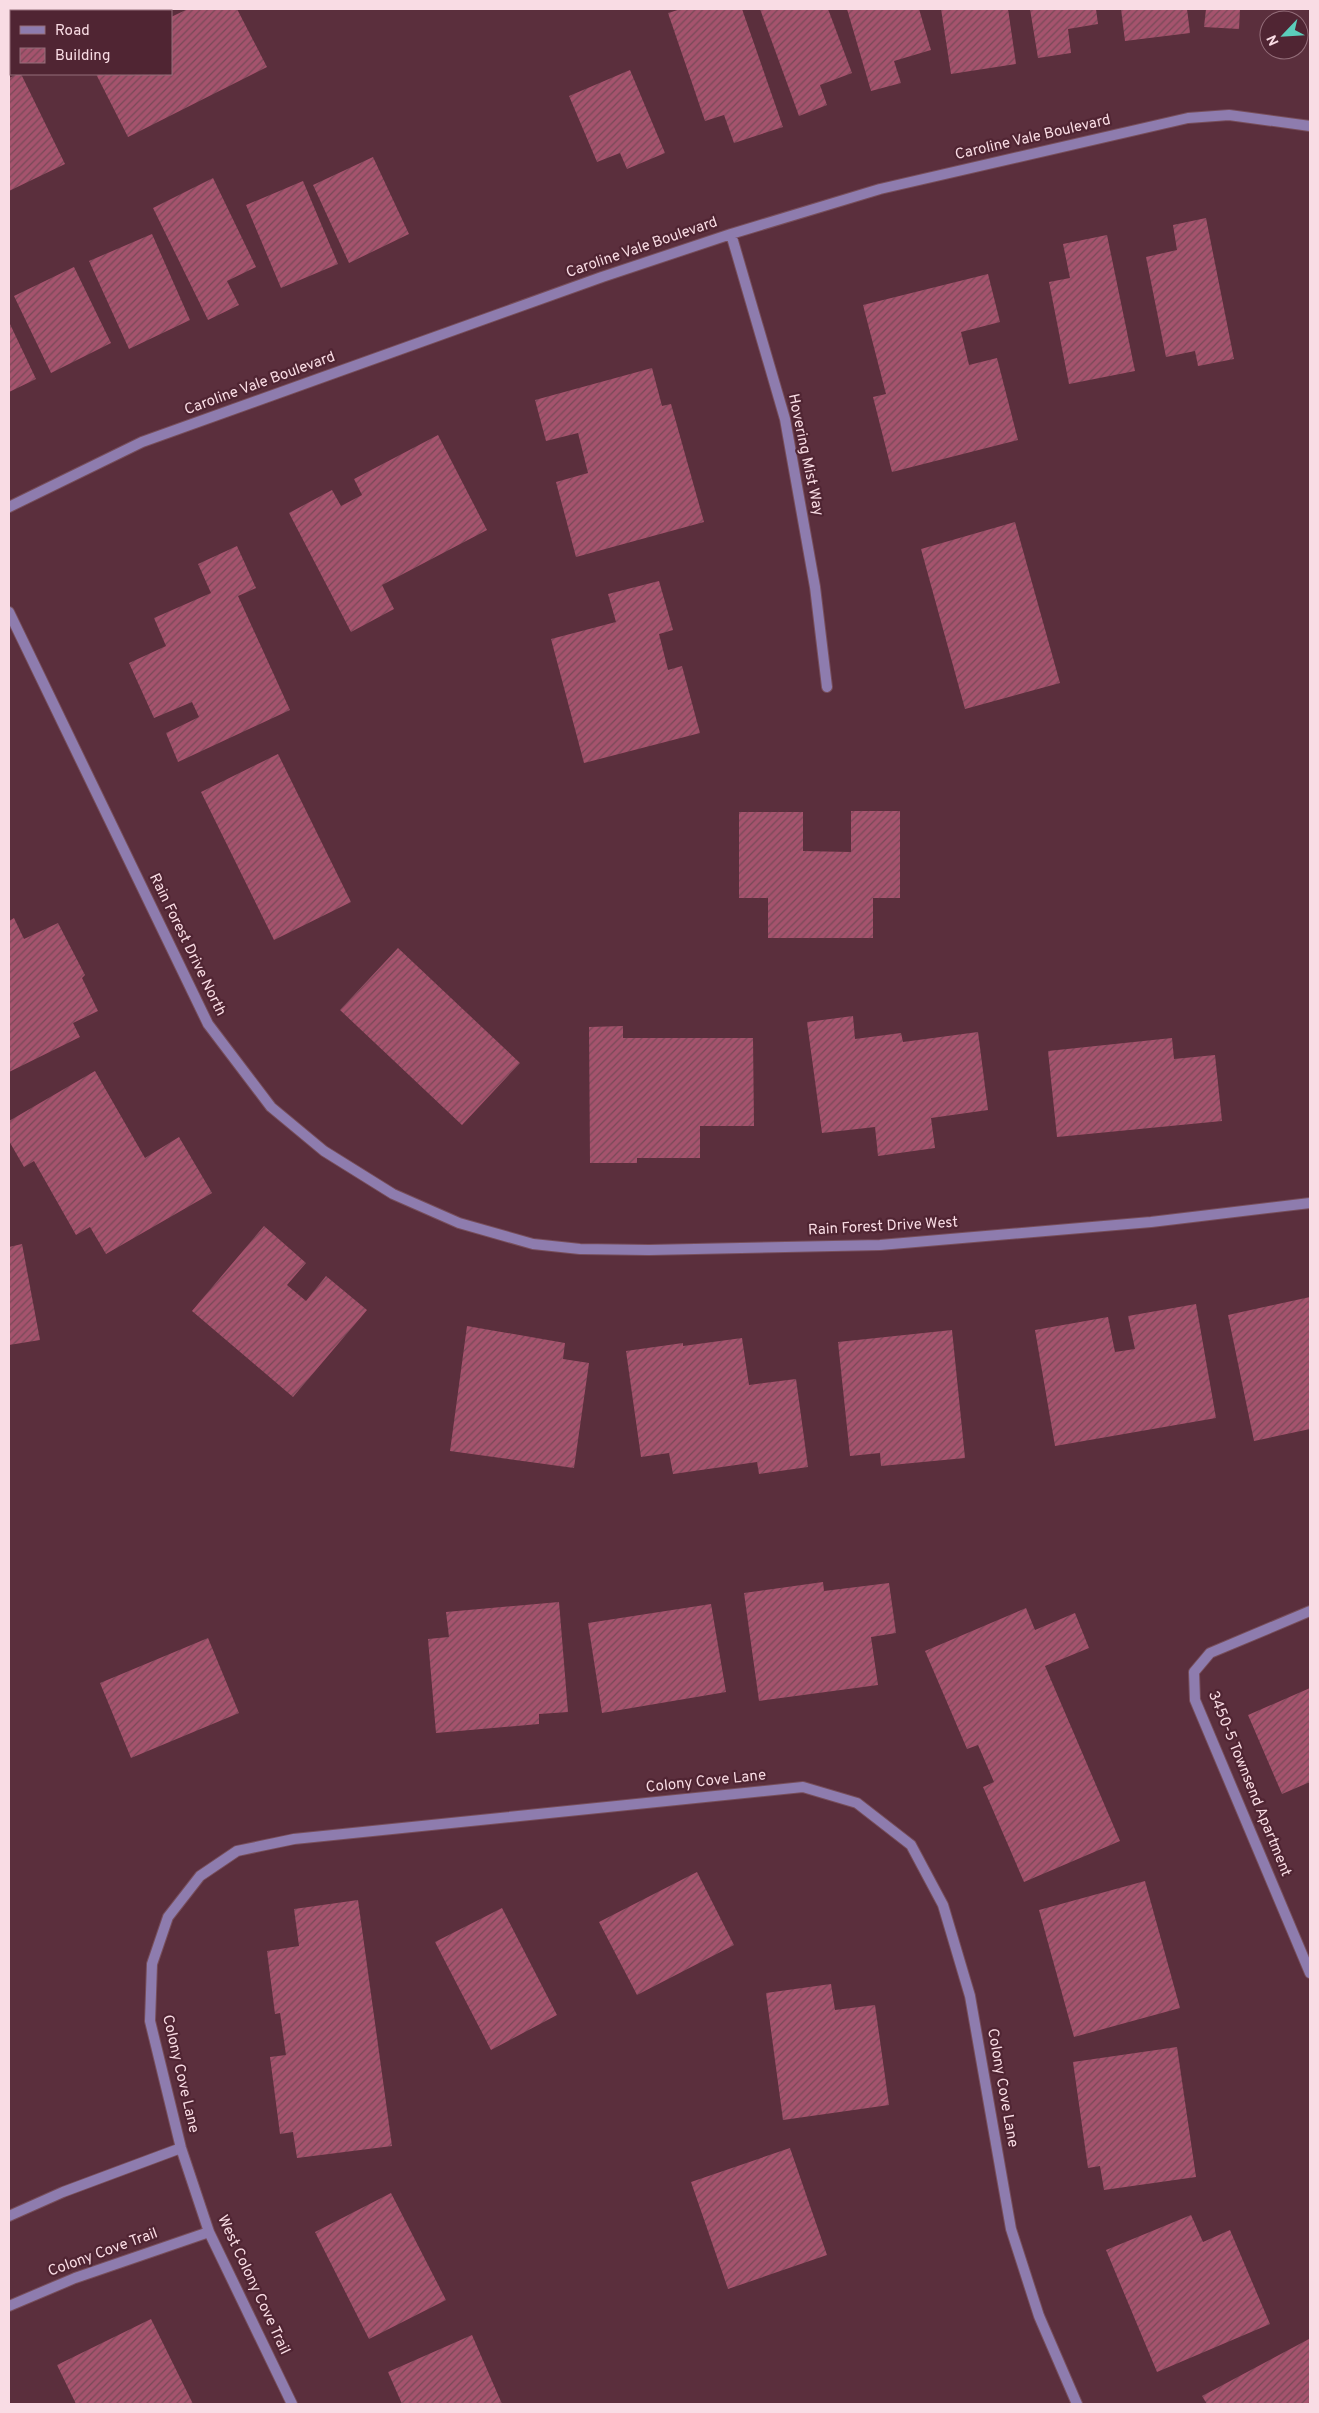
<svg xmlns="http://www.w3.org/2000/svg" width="1319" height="2413" viewBox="0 0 1319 2413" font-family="Overpass,sans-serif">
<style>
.building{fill:url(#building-hatch)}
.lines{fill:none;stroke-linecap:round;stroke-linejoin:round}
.minor-casing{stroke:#774e5b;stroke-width:12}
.minor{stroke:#8e7cae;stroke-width:10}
.labels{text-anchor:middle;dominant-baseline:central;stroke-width:4.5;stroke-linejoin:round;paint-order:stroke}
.street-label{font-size:15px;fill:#f9dce4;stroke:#502533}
</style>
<defs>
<pattern id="building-hatch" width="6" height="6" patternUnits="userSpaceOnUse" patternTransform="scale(1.25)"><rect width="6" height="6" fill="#a5536d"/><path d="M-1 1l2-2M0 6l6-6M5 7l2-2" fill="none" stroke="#784a58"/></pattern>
</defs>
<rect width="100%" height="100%" fill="#5b2f3d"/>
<path class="building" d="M188 9H237L267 67 128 137 96 74H171V17Z
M681 9H742L783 127 734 143 724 115 705 121 668 13Z
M760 9H828L852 73 820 85 827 105 799 116Z
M847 9H919L931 50 894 61 901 83 871 91Z
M941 9H1008L1016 64 951 74Z
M1030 9H1096L1098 24 1068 29 1071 53 1038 58Z
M1121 9H1187L1190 33 1125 41Z
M1206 9H1240L1239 29 1204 27Z
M630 70 665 153 627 169 620 153 597 162 569 96Z
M18 74H21L65 164 9 191V78Z
M373 157 409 234 349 263 313 185Z
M213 178 256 267 227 281 239 305 208 320 153 208Z
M303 181 338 264 281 288 246 205Z
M1206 218 1234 359 1198 366 1195 351 1166 357 1146 257 1177 250 1173 225Z
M152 234 190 320 129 349 89 261Z
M1107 235 1135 371 1069 384 1049 282 1070 278 1063 244Z
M74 267 111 343 51 373 14 296Z
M988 274 1000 322 961 332 969 365 997 358 1018 440 892 472 873 397 886 394 863 305Z
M9 322 36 379 9 392Z
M652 368 662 406 671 404 704 522 576 557 556 482 588 473 578 433 546 441 535 400Z
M438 435 487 530 382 585 394 609 351 632 289 513 332 490 341 506 362 495 354 479Z
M1015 522 1060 683 965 709 921 549Z
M237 546 256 588 238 596 290 710 178 762 166 733 199 717 192 702 154 718 129 663 166 646 154 618 211 593 198 564Z
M659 581 673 630 659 634 668 670 682 666 700 733 584 763 551 639 616 622 608 594Z
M278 754 351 902 274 940 201 792Z
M851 811H900V898H873V938H768V898H739V812H803V851L851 852Z
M14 918 24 939 58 923 85 975 82 978 98 1011 73 1023 80 1037 9 1072V921Z
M398 948 520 1063 462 1125 340 1010Z
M853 1016 855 1039 901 1033 903 1042 978 1032 988 1110 931 1118 935 1148 878 1156 875 1127 822 1133 807 1022Z
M623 1026V1038H753L754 1126H700V1158H637V1163H590L589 1027Z
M1172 1038 1174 1059 1215 1055 1222 1121 1057 1137 1048 1051Z
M95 1071 145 1158 179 1137 212 1193 106 1254 90 1227 76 1235 34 1161 24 1167 9 1141V1121Z
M264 1226 306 1263 287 1285 306 1301 326 1276 367 1310 293 1397 192 1311Z
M22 1244 40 1340 9 1345V1247Z
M1310 1297V1429L1254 1441 1228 1315Z
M1196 1304 1216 1418 1055 1446 1035 1330 1108 1317 1115 1352 1135 1349 1128 1316Z
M467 1326 565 1343 563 1359 589 1363 574 1468 450 1451Z
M952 1330 965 1458 881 1466 880 1453 850 1456 838 1342Z
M742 1338 749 1385 796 1379 808 1467 759 1474 757 1462 673 1474 669 1453 641 1457 626 1351 683 1343V1346Z
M823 1582 824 1591 889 1583 896 1633 871 1637 878 1685 759 1701 744 1593Z
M559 1602 568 1712 539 1714V1724L436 1733 428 1639 449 1637 446 1612Z
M711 1604 726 1692 602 1713 588 1623Z
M1026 1608 1035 1630 1075 1613 1089 1648 1045 1666 1120 1841 1024 1882 983 1787 994 1782 978 1745 967 1749 925 1651Z
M208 1638 239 1713 131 1758 100 1683Z
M1310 1688V1782L1282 1794 1248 1715Z
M697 1872 734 1945 637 1995 599 1922Z
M1145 1881 1180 2008 1074 2037 1039 1910Z
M358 1900 392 2146 297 2158 293 2132 280 2134 270 2057 286 2055 280 2013 275 2014 267 1951 299 1946 294 1909Z
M502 1908 557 2015 491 2050 435 1942Z
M831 1984 835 2010 875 2005 889 2105 783 2120 766 1993Z
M1177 2047 1196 2177 1104 2190 1100 2166 1088 2168 1073 2062Z
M790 2148 827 2255 728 2289 691 2182Z
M391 2193 446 2300 369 2339 315 2232Z
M1191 2215 1203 2242 1230 2230 1270 2324 1157 2372 1106 2250Z
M151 2319 193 2404H76L57 2365Z
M472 2335 502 2404H402L388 2372Z
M1309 2339 1310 2404H1207L1202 2396Z"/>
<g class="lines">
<g class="minor-casing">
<path id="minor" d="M731 234 785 419 815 587 827 687
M9 507 142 442 602 277 731 234 880 189 1188 118 1229 115 1310 126
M9 612 208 1024 271 1107 324 1151 393 1194 459 1223 533 1244 580 1249 649 1250 880 1245 1151 1222 1310 1203
M1310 1611 1210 1653 1194 1672 1195 1700 1310 1973
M9 2216 63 2192 181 2148
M9 2306 75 2278 209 2232
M292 2404 209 2232 181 2148 150 2021 152 1964 168 1917 200 1876 237 1851 294 1839 803 1787 857 1803 911 1845 943 1905 970 1996 1011 2229 1039 2316 1077 2404"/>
</g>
<use href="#minor" class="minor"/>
</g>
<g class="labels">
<g class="street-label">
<text transform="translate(1033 138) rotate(-13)">Caroline Vale Boulevard</text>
<text transform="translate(642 248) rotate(-19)">Caroline Vale Boulevard</text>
<text transform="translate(260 384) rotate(-20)">Caroline Vale Boulevard</text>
<text transform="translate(805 455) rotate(78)">Hovering Mist Way</text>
<text transform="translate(187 945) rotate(64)">Rain Forest Drive North</text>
<text transform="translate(883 1227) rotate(-3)">Rain Forest Drive West</text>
<text transform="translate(706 1782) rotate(-6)">Colony Cove Lane</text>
<text transform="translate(1249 1784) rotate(68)">3450-5 Townsend Apartment</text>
<text transform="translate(180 2074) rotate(77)">Colony Cove Lane</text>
<text transform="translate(1002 2088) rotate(80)">Colony Cove Lane</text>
<text transform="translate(103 2253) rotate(-20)">Colony Cove Trail</text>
<text transform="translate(253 2285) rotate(65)">West Colony Cove Trail</text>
</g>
</g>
<rect width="1319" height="2413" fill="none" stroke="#f9dce4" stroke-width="20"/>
<rect x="10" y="10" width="162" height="65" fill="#502533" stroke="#946e7a"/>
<rect x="20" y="26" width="25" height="8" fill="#8e7cae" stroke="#946e7a"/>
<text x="55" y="35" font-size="15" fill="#f9dce4">Road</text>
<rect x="20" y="48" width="25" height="15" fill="url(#building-hatch)" stroke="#946e7a"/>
<text x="55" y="60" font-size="15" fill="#f9dce4">Building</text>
<g transform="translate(1284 35) rotate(245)"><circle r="24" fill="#502533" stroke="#946e7a"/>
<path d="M0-4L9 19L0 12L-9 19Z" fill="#5bcebb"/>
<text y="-8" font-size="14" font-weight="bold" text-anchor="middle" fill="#f9dce4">N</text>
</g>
</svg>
